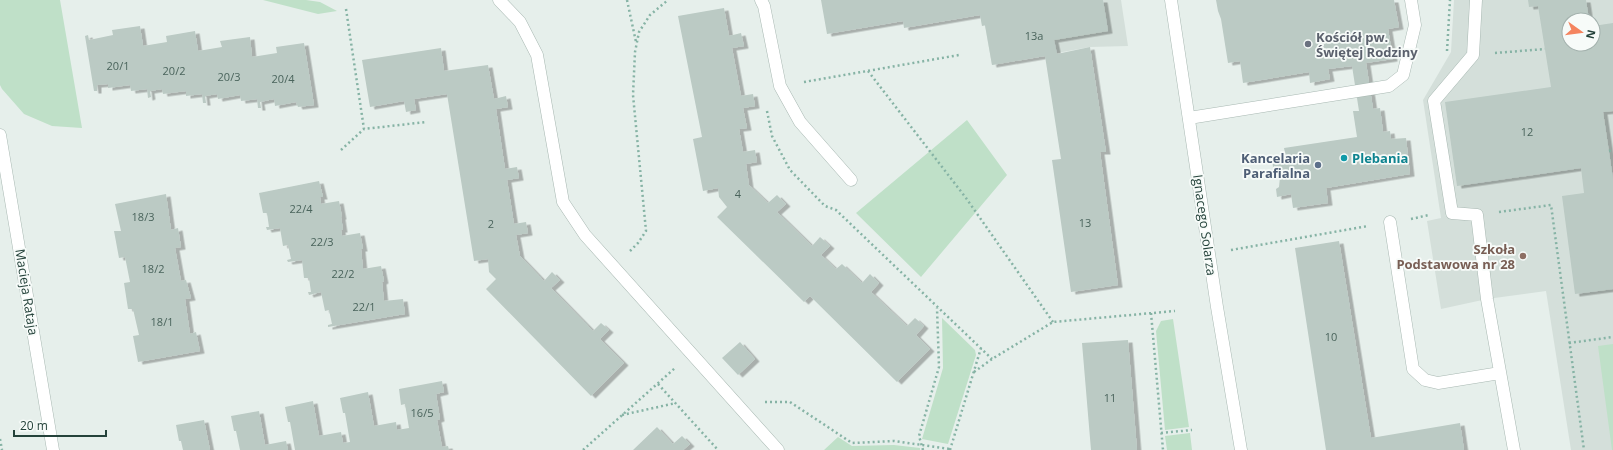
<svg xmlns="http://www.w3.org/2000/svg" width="1613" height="450" viewBox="0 0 1613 450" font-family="'Open Sans',sans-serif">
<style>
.built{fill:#d4dfda;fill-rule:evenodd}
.green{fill:#bfe0c8}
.building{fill:#bbcac4;filter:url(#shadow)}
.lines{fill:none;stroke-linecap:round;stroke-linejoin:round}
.lane-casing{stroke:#a8b8b2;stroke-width:13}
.street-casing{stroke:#a8b8b2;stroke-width:13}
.path{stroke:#86b3a5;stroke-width:2.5;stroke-dasharray:2 3;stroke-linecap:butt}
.lane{stroke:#fff;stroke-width:12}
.street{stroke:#fff;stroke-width:12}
.worship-dot{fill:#6b7280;stroke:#f7fbf9;stroke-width:1.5}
.culture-dot{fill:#0f9aa8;stroke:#f7fbf9;stroke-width:1.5}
.service-dot{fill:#5c6f8a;stroke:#f7fbf9;stroke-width:1.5}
.education-dot{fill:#8d6e63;stroke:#f7fbf9;stroke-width:1.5}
.labels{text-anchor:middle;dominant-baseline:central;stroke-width:3.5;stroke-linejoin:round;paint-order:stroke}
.number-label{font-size:11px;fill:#4a645c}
.worship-label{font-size:13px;font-weight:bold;fill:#5b616d;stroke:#f7fbf9;text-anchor:start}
.service-label{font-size:13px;font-weight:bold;fill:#4e5e75;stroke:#f7fbf9;text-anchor:end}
.culture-label{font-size:13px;font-weight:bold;fill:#0d838f;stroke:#f7fbf9;text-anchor:start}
.street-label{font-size:13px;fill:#24423a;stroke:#f7fbf9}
.education-label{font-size:13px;font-weight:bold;fill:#785e54;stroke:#f7fbf9;text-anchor:end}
</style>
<defs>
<filter id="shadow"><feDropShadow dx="4.5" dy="2.5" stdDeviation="0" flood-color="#0004"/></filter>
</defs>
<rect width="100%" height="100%" fill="#e6efeb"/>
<path class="built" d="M980 0H1121L1128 46 1090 47 992 65 985 26H982Z
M1454 0H1613V450H1571L1546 291 1487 299 1441 309 1427 221 1441 218 1423 100 1451 52ZM1569 20H1593V44H1569Z"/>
<path class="green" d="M0 0H60L82 128 52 126 24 114 2 89 0 85Z
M263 0H306L320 2 337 11 318 14Z
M967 120 1007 175 921 277 856 213Z
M942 318 975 350 976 355 948 444 922 439 943 368Z
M1173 319 1189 427 1165 430 1156 331 1161 321Z
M1613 344V450H1612L1598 346Z
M1190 433 1192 450H1167L1165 436Z
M838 437 852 446 894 445 920 448V450H824Z"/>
<path class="building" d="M821 0H1103L1108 31 1054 40 1057 54 1090 47 1106 152H1100L1118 285 1071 292 1052 160 1061 159 1045 56 992 65 985 25 982 26 980 15 904 28 903 21 827 34Z
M1216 0H1394L1399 27 1388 29 1393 59 1366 63 1373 109 1380 108 1383 132 1390 131 1391 139 1406 138 1410 174 1326 188 1328 203 1293 208 1291 194 1277 197 1276 189 1279 187 1280 177 1275 166 1273 167 1272 159 1286 157 1284 148 1357 137 1353 111H1359L1352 66 1328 69 1330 79 1310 83 1309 72 1243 83 1240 61 1228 63 1221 19 1218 11Z
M1528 0H1586L1589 20H1569V44H1593V26L1613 23V111L1603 112 1613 179V289L1575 294 1562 196 1584 193 1581 168 1457 186 1445 102 1551 87 1538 6 1529 7Z
M724 8 729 36 741 33 744 46 732 48 741 96 753 94 755 106 743 108 747 128 739 129 743 152 755 150 757 162 746 164 749 185 768 203 777 195 786 204 777 212 812 246 820 237 830 246 821 255 836 269 842 264 862 283 870 274 879 283 871 292 907 326 915 318 924 326 916 335 930 349 897 382 810 296 804 302 717 217 727 207 719 197 718 188 703 191 693 139 702 137 678 16Z
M140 26 143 46 167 42 166 36 195 31 198 51 222 47 220 41 250 37 252 57 277 53 276 47 304 43 314 105 298 107 296 102 275 106 274 99 260 102 261 108H258L257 99 241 101 240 95 218 99 217 94 205 96 206 103H203L202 94 186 96V91L163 94 162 89 150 91 151 97 148 98 147 89 131 91 130 85 108 88V84L97 85V91H94L85 36 88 35 89 40 113 35 112 30Z
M441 48 444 71 488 65 494 99 506 96 508 107 496 109 505 169 517 167 519 178 507 180 514 224 526 222 528 233 516 235 520 256 544 281 552 272 560 280 551 288 593 331 601 323 609 330 600 339 624 363 591 396 486 289 496 279 489 272 488 259 474 261 447 94 414 99 416 110 406 112 404 101 370 107 362 60Z
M319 181 323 197H320L321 204 339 201 342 217H341L343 230H341L342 236 360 233 363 249H361L363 269 381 266 384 281 382 282 384 301 403 299 405 314 328 327V325L332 324 329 310 325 311 321 292 309 295 308 292H311L309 278H304L302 260 288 262 287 260 291 259 288 245 283 246 280 228 267 230 266 227H269L267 213H263L259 193Z
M166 194 171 230 178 228 181 247 175 248 181 281 186 280 191 298 185 299 190 334 196 332 200 351 138 362 133 336 139 335 133 309H128L124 283 130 282 125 257 119 258 114 231H121L115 204Z
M1339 241 1371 438 1460 423 1464 450H1326L1295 248Z
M1128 340 1137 450H1091L1082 343Z
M740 342 755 359 738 375 722 358Z
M442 381 444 392 436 394 440 419 437 420 442 447 448 446 449 450H295L290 422H288L285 407 313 401 319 436 341 432 343 443 350 442 345 413H343L340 398 368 392 374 426 396 422 397 430 409 428 405 404 401 405 399 389Z
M259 411 265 445 286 441 288 450H240L236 431H234L231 416Z
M204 420 210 450H183L181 441H179L176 425Z
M657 427 673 444 682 436 690 444 683 450H633Z"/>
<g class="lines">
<g class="lane-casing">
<path id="lane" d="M499 0 520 22 537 55 563 202 585 235 778 450
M761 0 764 6 780 86 800 122 851 180
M1476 0 1473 55 1434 101 1452 213 1477 215 1487 299 1514 450
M1189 118 1389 86 1403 75 1415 25 1411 0
M1390 222 1413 369 1425 380 1438 383 1500 373"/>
</g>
<g class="street-casing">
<path id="street" d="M1171 0 1217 307 1241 450
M0 135 53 450"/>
</g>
<path class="path" d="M627 0 636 42
M346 9 364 129 426 122
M1447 51 1450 0
M1495 53 1545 49
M868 71 966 198 1053 322
M804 82 959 55
M767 111 772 136 790 170 825 206 836 210 992 359
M341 150 364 129
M1609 151 1613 150
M1499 212 1551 205 1584 450
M1411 219 1429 215
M1231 250 1368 226
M630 251 638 243 646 231 633 95 635 52 639 32 650 15 668 0
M1151 313 1163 450
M1569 343 1613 337
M974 372 992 359 1053 322 1175 311
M658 384 718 450
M765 402H790L852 443 894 441 950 449
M622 415 676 403
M1161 433 1192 430
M0 439 2 450
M583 450 675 368
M923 450 919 436 939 367 937 308
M950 450 981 348"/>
<use href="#lane" class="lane"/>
<use href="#street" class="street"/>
</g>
<circle class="worship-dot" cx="1308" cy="44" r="4"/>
<circle class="culture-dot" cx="1344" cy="158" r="4"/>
<circle class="service-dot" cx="1318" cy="165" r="4"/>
<circle class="education-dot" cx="1523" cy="256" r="4"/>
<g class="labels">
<g class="number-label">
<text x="1034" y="35">13a</text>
<text x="118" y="65">20/1</text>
<text x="174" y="70">20/2</text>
<text x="229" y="76">20/3</text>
<text x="283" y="78">20/4</text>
<text x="1527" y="131">12</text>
<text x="738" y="193">4</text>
<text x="301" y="208">22/4</text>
<text x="143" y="216">18/3</text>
<text x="1085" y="222">13</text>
<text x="491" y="223">2</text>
<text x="322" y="241">22/3</text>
<text x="153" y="268">18/2</text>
<text x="343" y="273">22/2</text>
<text x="364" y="306">22/1</text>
<text x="162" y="321">18/1</text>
<text x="1331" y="336">10</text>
<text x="1110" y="397">11</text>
<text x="422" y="412">16/5</text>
</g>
<g class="worship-label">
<text x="1316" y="37">Kościół pw.<tspan x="1316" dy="15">Świętej Rodziny</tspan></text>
</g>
<g class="service-label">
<text x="1310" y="158">Kancelaria<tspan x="1310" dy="15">Parafialna</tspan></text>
</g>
<g class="culture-label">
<text x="1352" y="158">Plebania</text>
</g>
<g class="street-label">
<text transform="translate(1205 225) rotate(82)">Ignacego Solarza</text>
<text transform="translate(27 292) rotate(81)">Macieja Rataja</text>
</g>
<g class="education-label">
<text x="1515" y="249">Szkoła<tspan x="1515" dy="15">Podstawowa nr 28</tspan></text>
</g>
</g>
<g transform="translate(1581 32) rotate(104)"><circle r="19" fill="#f7fbf9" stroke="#a3b1ad"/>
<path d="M0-3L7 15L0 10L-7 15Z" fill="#f4845f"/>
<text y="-6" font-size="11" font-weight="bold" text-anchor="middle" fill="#24423a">N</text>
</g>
<path d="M14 430v6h92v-6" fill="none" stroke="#24423a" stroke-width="2"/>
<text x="20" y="430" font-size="12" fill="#24423a" stroke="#f7fbf9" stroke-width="3" paint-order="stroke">20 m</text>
</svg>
